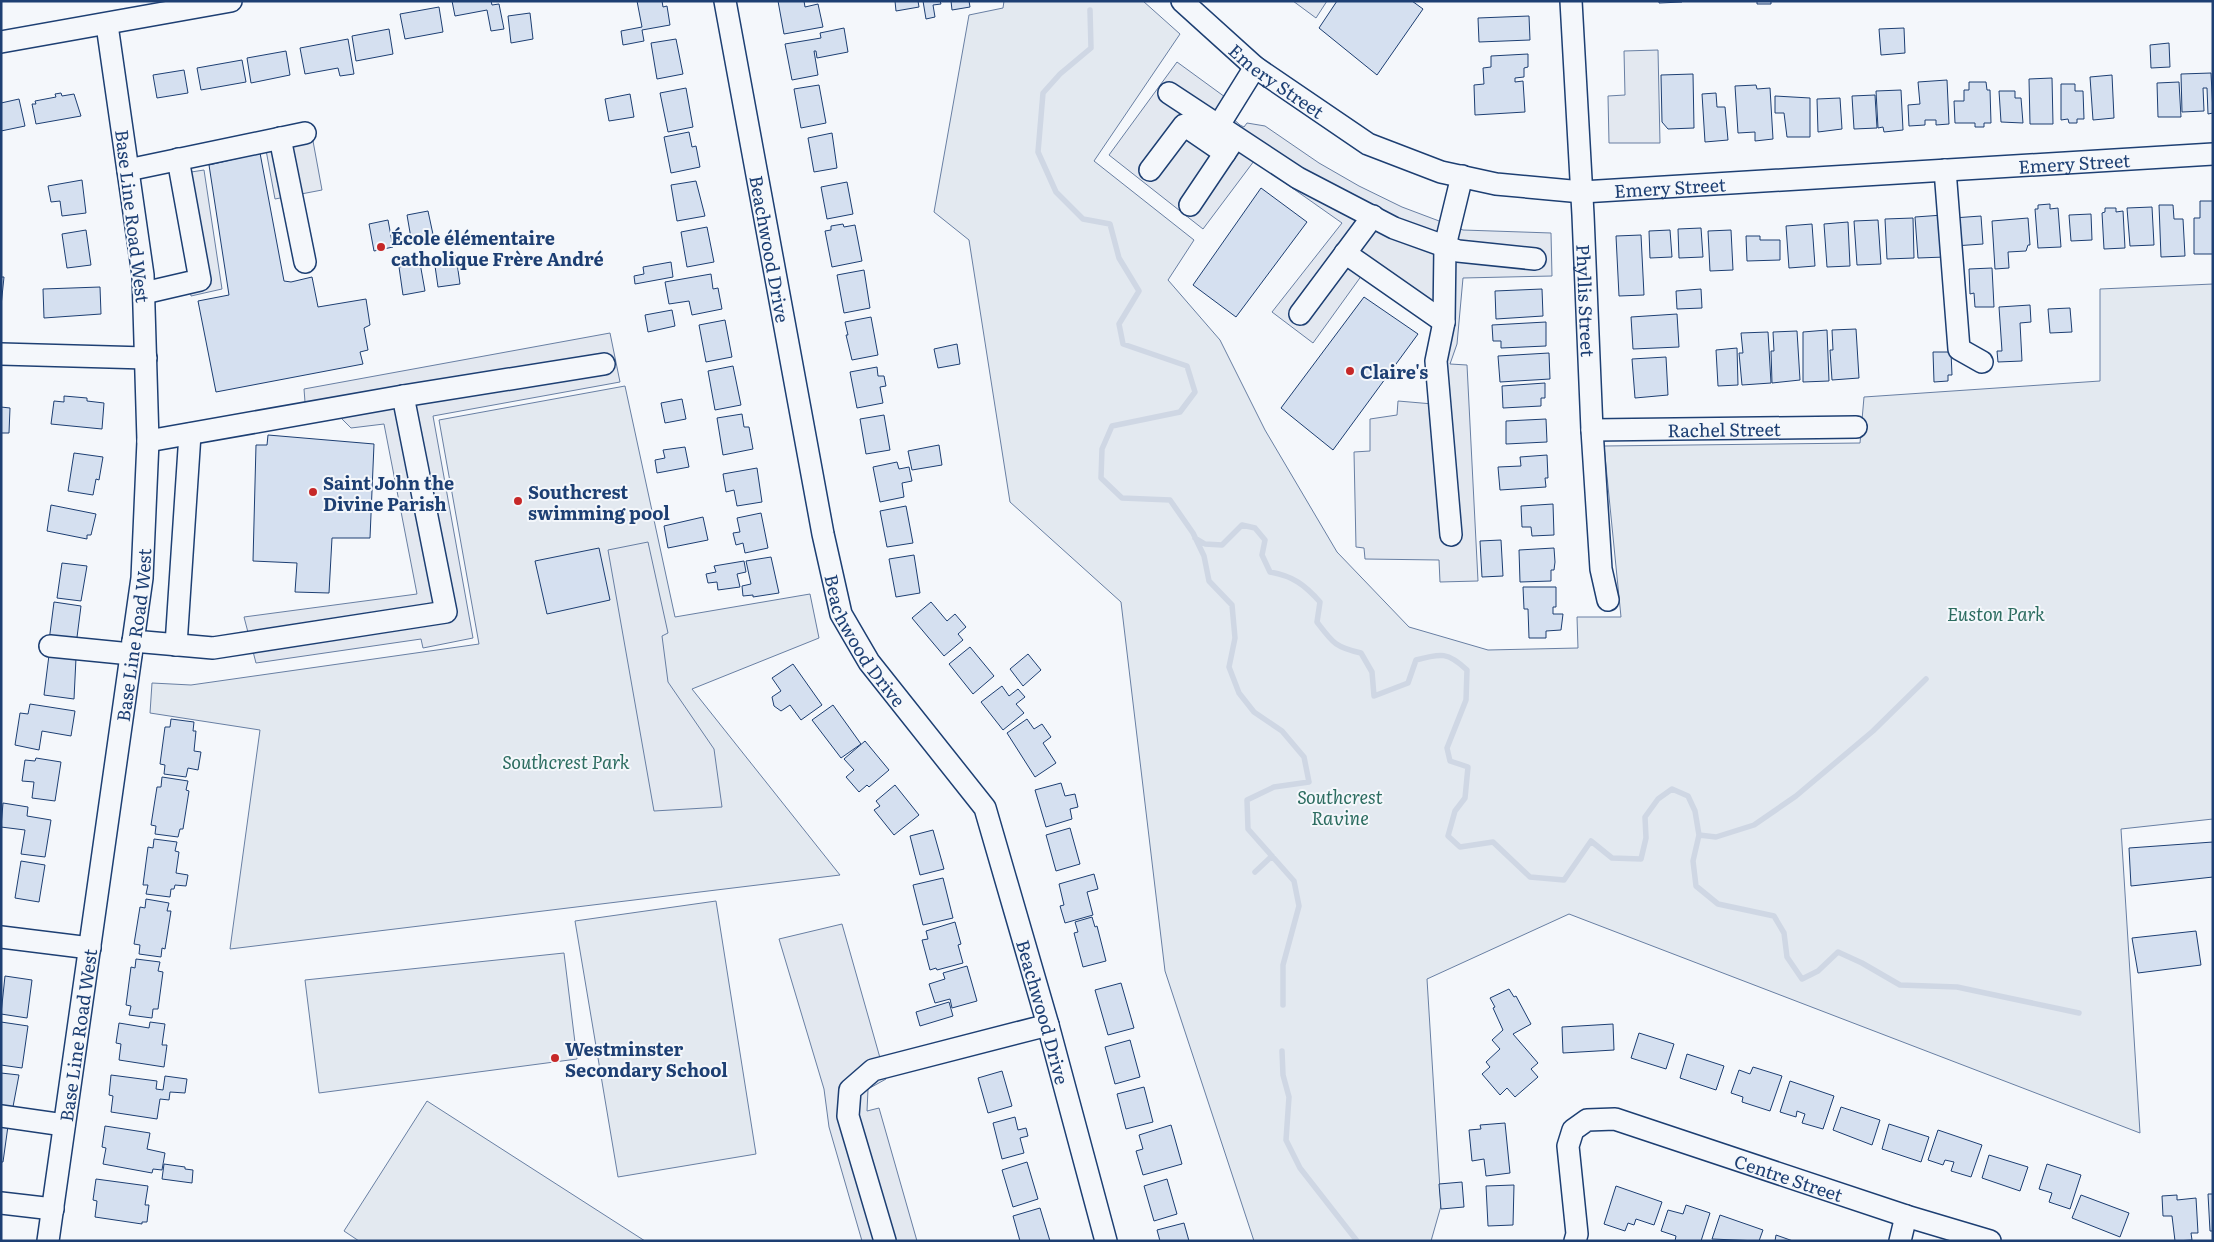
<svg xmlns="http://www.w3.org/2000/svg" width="2214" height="1242" viewBox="0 0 2214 1242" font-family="Literata,serif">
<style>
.green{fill:#e3e9f0;stroke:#687fa3}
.parking{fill:#e3e8f0;stroke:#687fa3}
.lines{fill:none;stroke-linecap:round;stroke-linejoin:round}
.stream{stroke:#cfd7e4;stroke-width:5.5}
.building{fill:#d5e0f0;stroke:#1d3f73}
.minor-casing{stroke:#1d3f73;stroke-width:24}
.minor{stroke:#f4f7fb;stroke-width:21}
.poi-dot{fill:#c62828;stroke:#f4f7fb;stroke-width:2}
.labels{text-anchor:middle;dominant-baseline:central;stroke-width:4;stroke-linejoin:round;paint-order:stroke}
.street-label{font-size:18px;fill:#1d3f73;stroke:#f4f7fb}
.poi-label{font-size:18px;font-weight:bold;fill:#1d3f73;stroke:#f4f7fb;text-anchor:start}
.park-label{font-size:18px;font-style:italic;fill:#2c6c60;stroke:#f4f7fb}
</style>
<rect width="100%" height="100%" fill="#f4f7fb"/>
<path class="green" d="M1004 1H1143L1180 34 1094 161 1194 240 1168 280 1220 340 1265 430 1337 552 1409 627 1488 650 1578 648 1577 617H1621L1604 446 1860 443 1864 397 2100 381V289L2213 284V819L2121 829 2140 1133 1569 914 1427 979 1441 1206 1431 1241H1254L1165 971 1121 602 1010 502 969 240 934 212 969 15 1003 8Z
M625 386 675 617 810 594 819 638 692 689 840 875 230 949 260 730 150 713 152 683 191 685 479 644 439 420Z
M716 901 756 1154 618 1177 575 921Z
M564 953 577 1059 319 1093 305 980Z
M427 1101 645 1241H359L344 1231Z"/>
<path class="parking" d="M1293 1H1327L1316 18Z
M1658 50 1660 143H1609L1608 96 1625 95 1624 51Z
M1177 62 1225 97 1218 105 1240 125 1244 127 1247 123 1265 126 1319 163 1359 186 1402 207 1463 230 1551 233 1552 276 1463 278 1457 344 1450 364 1467 365 1478 581 1440 582 1439 560 1365 559 1364 548 1356 547 1354 452 1370 451V419L1397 415 1398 401 1433 404 1440 331 1362 275 1313 343 1272 312 1342 223 1254 161 1203 229 1109 155Z
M313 141 322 190 275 199 266 150Z
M204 170 222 289 191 296 172 175Z
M610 333 620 382 433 416 473 638 423 648 421 639 256 663 244 617 417 594 384 424 351 428 339 416 306 415 304 389Z
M648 542 668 633 662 636 668 682 714 749 722 807 654 811 608 550Z
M842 924 886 1079 868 1089 867 1111 879 1108 917 1241H862L829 1127 824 1089 779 939Z"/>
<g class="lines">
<path class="stream" d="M1090 10 1091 48 1060 74 1043 93 1038 152 1056 192 1083 219 1110 224 1119 258 1139 291 1119 324 1123 344 1187 366 1195 392 1180 412 1112 426 1102 449 1101 478 1122 498 1170 500 1193 533 1204 556 1209 581 1232 605 1235 638 1229 667 1239 693 1254 712 1282 731 1304 757 1309 782 1274 787 1247 800 1248 829 1294 881 1299 906 1283 965V1005
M1195 538 1205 544 1222 545 1242 525 1255 528 1265 540 1262 555 1270 572C1293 576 1305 585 1320 602L1317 622C1333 643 1335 647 1361 653L1372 672 1374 696 1408 683 1416 660C1441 653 1448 652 1467 670L1466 700 1447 748 1450 761 1468 767 1465 798 1455 811 1448 836 1460 847 1493 842 1530 877 1564 880 1591 841 1612 858 1641 859 1646 838 1645 817 1658 799 1672 789 1688 796 1695 811 1699 835 1693 861 1696 886 1718 904 1774 916 1784 933 1787 957 1802 979 1818 971 1838 952 1862 963 1900 985 1957 987 2079 1013
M1699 835 1716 837 1754 825 1796 796 1873 731 1926 679
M1255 872 1272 856
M1282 1051 1283 1075 1289 1097 1286 1140 1300 1168 1357 1241"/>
</g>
<path class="building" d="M452 1H491L492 5 499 4 504 29 491 31 487 10 455 16Z
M637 1H662L663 7 667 6 670 25 642 30 644 41 623 45 621 31 642 27Z
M778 1H804L805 7 818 4 823 27 784 34Z
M895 1H918L919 7 896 11Z
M923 1H940L941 4 933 5 935 17 926 19Z
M951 1H969L970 7 952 10Z
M1337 1H1412L1423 9 1377 75 1319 28Z
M1659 1H1682V2L1659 3Z
M1757 1H1771V4H1757Z
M439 7 443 32 405 39 400 14Z
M530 13 533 39 511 43 508 16Z
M1529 16 1530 40 1479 42 1478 18Z
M844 28 848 52 817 58 816 51H814L818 75 792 80 785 44 821 38 820 33Z
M1904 28 1905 53 1881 55 1879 29Z
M389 29 393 54 356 61 352 36Z
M348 39 354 74 340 76 338 68 305 74 300 48Z
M676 39 683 74 657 79 651 43Z
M2169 43 2170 67 2151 68 2150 45Z
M286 51 290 75 251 83 247 58Z
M1528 54V67L1524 68V77L1515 78V82L1523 81 1525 112 1475 115 1474 85 1484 84 1483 68 1491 67V56Z
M242 60 246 82 201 90 197 68Z
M184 70 188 93 157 98 153 75Z
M2211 73 2213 113 2208 114 2207 88H2203L2204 111 2182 112 2181 74Z
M1693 74 1694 128 1668 129 1662 122 1661 75Z
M2112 75 2114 118 2093 120 2090 77Z
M2052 78 2053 124H2030L2029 79Z
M1947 80 1949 124 1936 125V120H1925V125L1909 126 1908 105 1920 104 1918 82Z
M1969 82H1986L1987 90H1990L1991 123H1984V127H1975V123H1955L1954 101H1964V90H1969Z
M2179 82 2181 117H2158L2157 83Z
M2061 84H2075V91H2083L2084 119H2077V123H2069L2068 119 2061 120Z
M819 85 826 123 801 128 794 89Z
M1756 85 1757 89 1770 88 1773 139 1755 141V132L1738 133 1735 86Z
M686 88 693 127 668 132 660 93Z
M1901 90 1903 130 1884 132 1883 127 1878 128 1876 91Z
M1999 91H2015V98H2021L2023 123 2001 122Z
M61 93 62 96 74 94 81 116 36 124 32 104H36L35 101 56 97 55 94Z
M1716 93 1717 107H1725L1728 140 1705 142 1702 94Z
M630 94 634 117 609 121 605 99Z
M1875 95 1877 128 1854 129 1852 96Z
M1775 96 1810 98V137H1787L1784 113H1775Z
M1840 98 1842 129 1818 132 1817 99Z
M19 99 25 126 1 131V103Z
M689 132 692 147 696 146 700 167 671 173 664 137Z
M832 133 837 168 814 172 808 138Z
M260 153 284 281 291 282 312 277 318 307 366 299 370 325 364 328 368 350 360 352 363 364 216 392 198 301 229 295 209 165Z
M82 180 86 213 62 216 60 201 51 202 48 186Z
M696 181 705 216 677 221 671 185Z
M847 182 853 214 827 219 821 187Z
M1261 188 1307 222 1236 317 1193 285Z
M2200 201H2213V254H2194V218H2200Z
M2050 204V209L2058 208 2061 247 2038 248 2035 209H2038V205Z
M2159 205H2173L2174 219H2183L2185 256 2161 257Z
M2152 207 2154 245 2130 246 2127 208Z
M2105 208H2116V212L2123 211 2125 248 2104 249 2102 213 2105 212Z
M428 211 434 239 412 244 407 215Z
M2091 214 2092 240 2071 241 2069 215Z
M1943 215 1945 257 1918 258 1915 217Z
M1981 216 1983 244 1954 246 1953 218Z
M1913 218 1914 258 1887 259 1885 219Z
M2028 218 2030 245H2028L2026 251 2008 252 2009 268 1995 269 1992 221Z
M388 220 393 247 374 251 369 224Z
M1878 220 1881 264 1857 265 1854 221Z
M1848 222 1850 266 1827 267 1824 224Z
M843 224 844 227 855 225 862 261 832 267 825 231 831 230V226Z
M1812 224 1815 266 1789 268 1786 226Z
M707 227 714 262 687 267 681 232Z
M1701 228 1703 257 1679 258 1678 229Z
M86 230 91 265 67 268 62 234Z
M1670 230 1672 257 1650 258 1649 231Z
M1731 230 1733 270 1710 271 1708 231Z
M1641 235 1644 295 1619 296 1616 236Z
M1746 236H1760V240H1780V260L1747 261Z
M456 256 460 284 438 287 434 259Z
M671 262 673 277 635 284 634 276 644 274 643 267Z
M420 263 425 291 403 295 399 267Z
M1992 268 1994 307H1975L1974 293 1970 294 1969 269Z
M864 270 870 308 844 313 837 275Z
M711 274 713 289 718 288 722 309 692 315 689 301 669 304 665 282Z
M1 277H4L1 306Z
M100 287 101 314 44 318 43 289Z
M1542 289 1543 316 1496 319 1495 291Z
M1701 289 1702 308 1677 309 1676 291Z
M1364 297 1418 334 1333 450 1281 408Z
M2030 305 2031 322 2020 323 2022 361 1998 362 1997 351H2002L1999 307Z
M2070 308 2072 332 2050 333 2048 309Z
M672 310 675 326 648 332 645 315Z
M1677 314 1679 347 1633 349 1631 317Z
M871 317 878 355 852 360 846 335H848L845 322Z
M725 320 732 357 706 362 699 325Z
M1546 322V346L1501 348V341H1493L1492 325Z
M1856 329 1859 378 1832 380 1830 350H1833L1832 330Z
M1827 330 1829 381 1803 382V332Z
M1797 331 1800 380 1772 383 1771 351H1774L1773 332Z
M1768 332 1771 383 1742 385 1739 353H1743L1741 333Z
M957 344 960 364 938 368 934 349Z
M1737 348 1738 385 1718 386 1716 350Z
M1933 352H1951L1952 375H1948V381L1934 382Z
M1549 353 1550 379 1500 382 1498 356Z
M1666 357 1668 395 1635 398 1632 359Z
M733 366 741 405 715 410 708 371Z
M877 367 878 376H884L886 386 880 387 883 403 857 408 850 372Z
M1545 383V398H1541V406L1503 408 1502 386Z
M64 396 87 398V401L104 403 102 429 51 424 54 401 64 402Z
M682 399 686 419 665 423 661 403Z
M1 407 10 408 9 433H1Z
M742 414 744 427H749L753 449 723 455 717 418Z
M884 415 890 450 866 454 860 419Z
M1546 419 1547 442 1506 444V421Z
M268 435 374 444 370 538H332L329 593 295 592 297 563 253 561 256 445H267Z
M939 445 942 465 912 470 908 451Z
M685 447 689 467 657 473 655 460 665 458 663 450Z
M74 453 103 457 99 480 96 479 93 495 68 491Z
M1547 455 1548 478H1545L1546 487 1500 490 1498 467 1521 466 1520 457Z
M897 462 899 469 909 467 912 481 902 483 904 497 880 502 873 467Z
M757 468 762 502 737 506 734 490 726 492 723 474Z
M1553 504 1554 535 1532 536 1531 527H1522L1521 506Z
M51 505 96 514 91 535H87V539L47 531Z
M906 506 913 543 887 547 880 511Z
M761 513 768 548 745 553 743 543 736 545 733 533 740 532 737 518Z
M703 517 708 540 668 548 664 526Z
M1501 540 1503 576 1482 577 1480 541Z
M599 548 610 600 547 614 535 561Z
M1554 548 1555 562 1554 570H1551V581L1520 582 1519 550Z
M914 555 920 593 896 597 889 559Z
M771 557 779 593 753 597V595L743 596 742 586 751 584 746 561Z
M744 561 746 572 737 574 740 587 718 590 717 582 708 583 706 574 716 572 714 566Z
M62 563 87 566 81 601 57 598Z
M1523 587H1556V607H1553V614H1563L1561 630 1546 631V638H1529L1528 609H1524Z
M54 602 81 606 76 645 49 641Z
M931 602 947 621 955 614 966 627 958 634 963 640 944 656 912 618Z
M970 647 994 676 973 694 949 664Z
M1028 654 1041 670 1023 686 1010 669Z
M49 655 76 658 74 699 44 695Z
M793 664 822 705 801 720 790 705 781 711 774 706 772 697 781 691 772 678Z
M1002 686 1009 696 1018 689 1025 697 1016 704 1024 713 1003 730 981 702Z
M30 704 75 711 71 736 42 731 39 750 15 745 20 713 28 714Z
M833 705 861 744 841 758 812 720Z
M171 719 194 722 193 731H196L194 751 201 752 198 770 188 768 186 777 164 774 165 765 160 764 165 727H170Z
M1027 719 1034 729 1042 724 1051 737 1043 743 1056 763 1035 777 1007 733Z
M865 741 889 770 869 787 867 785 859 792 846 777 854 770 844 759Z
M36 758 61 762 55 801 32 798 34 782 22 781 25 760 35 761Z
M162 777 188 781 186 790 189 791 183 829H180L178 837 155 834 156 826 151 825 157 787H161Z
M1061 783 1065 796 1075 794 1078 807 1070 809 1072 819 1046 827 1035 790Z
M895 785 919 815 894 835 874 810 880 806 876 801Z
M3 803 28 807 27 816 51 820 45 857 21 854 25 830 1 827Z
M1070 828 1080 864 1056 871 1046 835Z
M933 830 944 869 920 875 910 836Z
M154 839 177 842 175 851 179 852 176 873 188 875 186 886 175 885 174 889H171L170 897 146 894 148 885H143L148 847 153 848Z
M2213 842V877L2131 886 2129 848Z
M21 861 45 865 39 902 15 898Z
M1094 874 1098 889 1087 892 1093 915 1065 923 1060 906 1064 905 1059 884Z
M943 878 953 918 923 925 913 885Z
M146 899 169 903 167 911H171L165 949 162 948 161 957 139 954 140 945 134 944 140 907 145 908Z
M1092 917 1095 927 1097 926 1106 961 1083 967 1074 933 1078 932 1075 922Z
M955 922 961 944 958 945 963 963 937 970 936 968 930 970 922 940 928 939 926 931Z
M2196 931 2201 965 2138 973 2132 938Z
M136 959 160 962 158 971 163 972 158 1009H153L152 1018 129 1015 131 1006 126 1005 131 967 135 968Z
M967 966 977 1001 952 1008 950 999 935 1003 929 984 945 979 943 973Z
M5 976 32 980 27 1018 1 1014Z
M1121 983 1134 1028 1108 1035 1095 990Z
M1509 989 1514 997 1516 996 1531 1024 1513 1034 1538 1063 1531 1069 1538 1077 1515 1097 1507 1088 1500 1095 1482 1074 1490 1067 1486 1062 1500 1049 1492 1040 1503 1030 1493 1008 1495 1007 1490 998Z
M949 1002 953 1016 920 1026 916 1012Z
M1 1022 28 1026 22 1068 1 1065Z
M150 1022 165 1024 162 1045H167L164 1067 119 1060 121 1044 116 1043 119 1023 149 1028Z
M1613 1024 1614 1050 1563 1053 1562 1027Z
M1639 1033 1674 1044 1666 1069 1631 1058Z
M1130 1040 1140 1077 1115 1084 1105 1047Z
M1687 1054 1724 1066 1716 1090 1680 1078Z
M1753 1067 1782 1076 1770 1111 1742 1102 1743 1097 1731 1093 1739 1070 1750 1074Z
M1002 1071 1012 1106 988 1113 978 1078Z
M1 1073 19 1075 12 1112 1 1111Z
M111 1075 157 1081 156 1089 163 1090 165 1076 187 1079 185 1093 170 1092 169 1100 160 1099 157 1119 111 1112 113 1096 109 1095Z
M1790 1081 1834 1096 1823 1129 1802 1123 1805 1114 1797 1111 1796 1117 1780 1112Z
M1144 1087 1153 1122 1126 1129 1117 1094Z
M1841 1107 1880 1120 1872 1145 1833 1130Z
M1015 1117 1018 1130 1026 1128 1028 1136 1020 1138 1024 1153 1002 1159 993 1123Z
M1505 1123 1510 1173 1486 1176 1484 1159 1472 1161 1469 1130 1481 1129 1480 1125Z
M1889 1124 1929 1137 1921 1162 1882 1149Z
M1171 1125 1182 1164 1143 1175 1136 1151 1143 1149 1139 1135Z
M1 1126H8L3 1162H1Z
M105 1126 150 1133 147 1149 165 1153 162 1170 153 1169 152 1173 103 1164 106 1148 102 1147Z
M1938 1130 1982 1145 1971 1177 1951 1171 1954 1162 1945 1160 1943 1165 1928 1160Z
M1989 1155 2028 1167 2020 1191 1982 1178Z
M1027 1162 1038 1199 1013 1207 1002 1170Z
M164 1164 185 1167V1169L193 1170 192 1183 162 1179Z
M2047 1164 2081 1175 2070 1209 2049 1202 2052 1193 2039 1189Z
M96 1179 148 1186 145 1205H149L147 1222H142V1224L95 1217 97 1201 93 1200Z
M1167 1179 1177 1214 1154 1221 1144 1186Z
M1462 1182 1464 1207 1441 1209 1439 1184Z
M1514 1185 1513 1225 1488 1226 1486 1186Z
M1616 1186 1662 1202 1654 1225 1636 1219 1634 1225 1628 1223 1625 1231 1604 1224Z
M2208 1194H2213V1231H2210Z
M2081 1195 2129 1213 2120 1237 2072 1218Z
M2177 1195V1200L2196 1198 2198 1233H2191L2192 1240 2175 1241 2172 1216H2163L2162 1196Z
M1686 1205 1710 1213 1701 1241H1675L1676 1236 1661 1231 1668 1210 1683 1214Z
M1040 1208 1050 1241H1020L1013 1216Z
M1720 1215 1763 1230 1759 1241 1712 1239Z
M1184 1223 1189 1241H1160L1157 1230Z
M1776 1235 1793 1241H1775Z"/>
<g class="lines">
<g class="minor-casing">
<g id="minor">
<path id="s1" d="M725 1 823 534 841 614 869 662 985 808 1048 1025 1106 1241"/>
<path id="s2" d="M1182 1 1255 67 1368 144 1441 172 1496 184 1582 192 2213 154"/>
<path id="s3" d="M1571 1 1583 215 1592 430 1601 569 1608 600"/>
<path d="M1 42 231 1"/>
<path d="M1169 93 1298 178 1394 228 1458 251 1535 259"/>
<path d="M1219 125 1255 67"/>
<path d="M280 138 305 262"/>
<path d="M128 170 305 133"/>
<path d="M1150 170 1184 125 1225 153"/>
<path d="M1945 170 1959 349 1982 362"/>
<path d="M1190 205 1233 141"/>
<path d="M1345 253 1444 322"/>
<path d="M144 293 200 280 178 159"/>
<path d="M1300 314 1373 216"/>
<path d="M1 354 146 358"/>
<path id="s4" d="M1592 430 1856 427"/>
<path d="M148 441 403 396 604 364"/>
<path d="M1451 535 1436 361 1444 322 1445 246 1462 176"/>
<path d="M133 641 213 648 446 612 403 396"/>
<path d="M176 645 190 434"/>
<path d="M50 646 131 654"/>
<path d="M1 937 90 948"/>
<path d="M1 1116 64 1125"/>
<path d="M1 1203 53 1209"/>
<path id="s5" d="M48 1241 142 578 148 441 143 275 107 25"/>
<path d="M885 1241 848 1116 850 1090 873 1070 1048 1025"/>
<path id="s6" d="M1575 1241 1577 1234 1568 1146 1573 1130 1587 1120 1615 1119 1906 1216 1990 1241"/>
<path d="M1900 1241 1906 1216"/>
</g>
</g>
<use href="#minor" class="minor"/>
</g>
<g class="poi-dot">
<circle cx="381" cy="247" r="5"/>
<circle cx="1350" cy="371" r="5"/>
<circle cx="313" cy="492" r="5"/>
<circle cx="518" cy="501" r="5"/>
<circle cx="555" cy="1058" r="5"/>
</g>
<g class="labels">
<g class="street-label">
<text stroke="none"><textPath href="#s2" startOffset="124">Emery Street</textPath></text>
<text stroke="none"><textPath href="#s2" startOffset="949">Emery Street</textPath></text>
<text stroke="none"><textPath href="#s2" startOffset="544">Emery Street</textPath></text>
<text transform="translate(133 216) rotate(83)">Base Line Road West</text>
<text stroke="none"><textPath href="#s1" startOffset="252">Beachwood Drive</textPath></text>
<text stroke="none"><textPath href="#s3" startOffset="300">Phyllis Street</textPath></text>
<text stroke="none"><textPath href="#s4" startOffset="132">Rachel Street</textPath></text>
<text stroke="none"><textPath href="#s5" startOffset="612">Base Line Road West</textPath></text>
<text stroke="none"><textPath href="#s1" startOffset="658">Beachwood Drive</textPath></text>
<text stroke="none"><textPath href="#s1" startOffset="1078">Beachwood Drive</textPath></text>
<text stroke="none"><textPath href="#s5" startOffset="208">Base Line Road West</textPath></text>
<text stroke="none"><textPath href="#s6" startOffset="341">Centre Street</textPath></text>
</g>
<g class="poi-label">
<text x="391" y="237">École élémentaire<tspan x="391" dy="21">catholique Frère André</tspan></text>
<text x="1360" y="371">Claire's</text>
<text x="323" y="482">Saint John the<tspan x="323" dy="21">Divine Parish</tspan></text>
<text x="528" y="491">Southcrest<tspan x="528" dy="21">swimming pool</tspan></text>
<text x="565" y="1048">Westminster<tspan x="565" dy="21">Secondary School</tspan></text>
</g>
<g class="park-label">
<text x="1996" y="613">Euston Park</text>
<text x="566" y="761">Southcrest Park</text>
<text x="1340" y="796">Southcrest<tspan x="1340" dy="21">Ravine</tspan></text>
</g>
</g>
<rect width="2214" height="1242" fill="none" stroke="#1d3f73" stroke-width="5"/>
</svg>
